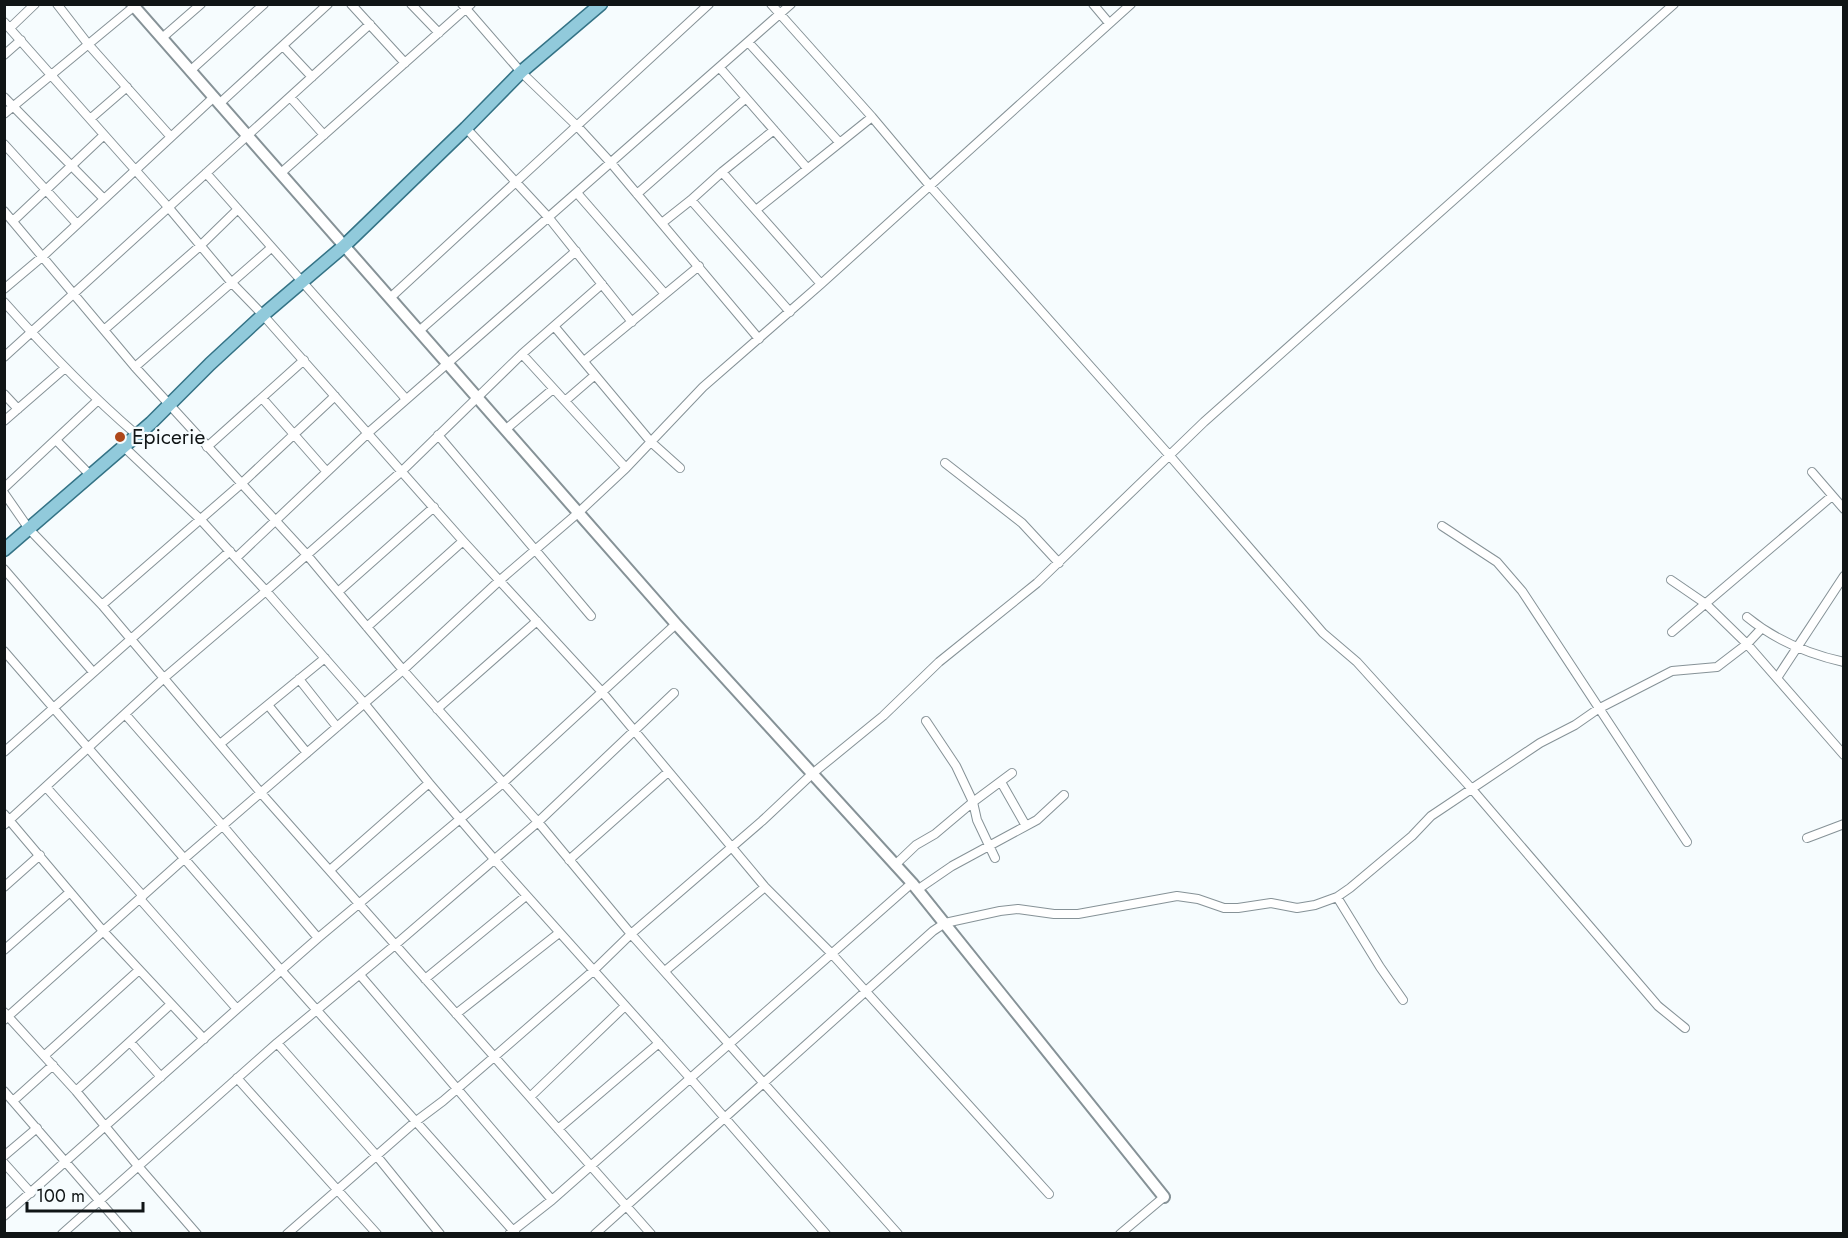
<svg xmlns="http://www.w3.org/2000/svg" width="1848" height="1238" viewBox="0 0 1848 1238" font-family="Jost,sans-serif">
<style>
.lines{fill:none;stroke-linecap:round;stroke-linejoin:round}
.street-casing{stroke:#869297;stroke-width:10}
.secondary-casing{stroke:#869297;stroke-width:14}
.primary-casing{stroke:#347386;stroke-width:15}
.street{stroke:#fff;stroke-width:8}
.secondary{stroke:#fff;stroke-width:10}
.primary{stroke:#91cadb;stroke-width:12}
.poi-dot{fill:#ad481b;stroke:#f6fcfe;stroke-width:2}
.labels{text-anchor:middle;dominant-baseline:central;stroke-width:4.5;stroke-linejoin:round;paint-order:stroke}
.poi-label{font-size:21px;fill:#101516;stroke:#f6fcfe;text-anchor:start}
</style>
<rect width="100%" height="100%" fill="#f6fcfe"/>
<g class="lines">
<g class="street-casing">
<path id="street" d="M57 4 88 44 171 137
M351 4 405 63
M411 4 439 33
M462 4 521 72 577 126 611 163 759 339
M771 4 872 117 930 186 1170 456 1323 633 1357 662 1471 788 1658 1006 1685 1028
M1093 4 1109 23
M4 22 169 208 231 282 263 315 463 541 602 692 765 887 832 954 1049 1194
M10 28 35 4
M162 38 201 4
M749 43 839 142
M283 46 312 77
M4 55 21 40
M720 68 807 168
M190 71 264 4
M4 97 104 199
M290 97 324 135
M219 104 328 4
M4 114 137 4
M90 119 127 87
M466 128 549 218 632 322
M4 144 77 224
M722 172 774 130
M206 173 406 399
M281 173 471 4
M577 193 665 294
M637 194 746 98
M691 200 790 312
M756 210 872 117
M4 211 135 367 307 555 403 670 538 822 631 934 898 1234
M13 221 104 135
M662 223 691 200 722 172 821 284
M4 289 42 257 214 97
M390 298 709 4
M4 302C46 349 89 394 137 435
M554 326 651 442 680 468
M104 330 200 246 238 209
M419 331 791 4
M522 354 626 468
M4 357 370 24
M584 361 699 266
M135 367 271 248
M4 394 18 409
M262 398 327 472
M565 401 595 375
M4 421 65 368
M505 430 553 389
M438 435 591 616
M56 440 91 476
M124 447 200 519 266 591 364 703 429 783 494 859 690 1078 826 1234
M207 447 304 360
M945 463 1022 523 1059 563
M1812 472 1844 509
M4 488 97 401
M4 493 29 529 102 605 261 793 651 1234
M1442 526 1497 562 1522 591 1687 842
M236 558 368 433 576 251
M4 569 93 672
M1671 580 1706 604 1747 644 1844 755
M338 592 434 507
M102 605 241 484 335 396
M1747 617C1775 640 1808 654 1844 662
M367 627 463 541
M1672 632 1832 496
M4 651 281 970 516 1234
M1777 678 1844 576
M299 679 337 727
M268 705 307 753
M437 709 537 621
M125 714 223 826 318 938
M926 721 956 766 973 802 977 820 995 858
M220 744 325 658
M4 752 230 551
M1001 782 1026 826
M46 787 143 896
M4 814 103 931 204 1039
M4 825 164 678 266 591 402 471 522 354 602 284
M1807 838 1844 824
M569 860 668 772
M895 865 916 845 935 834 973 802 1012 773
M330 870 429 783
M4 887 40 855
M917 890 952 866 1037 820 1064 795
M1337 897 1380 967 1403 1000
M4 950 70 892
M665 971 765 887
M360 975 552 1200
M425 979 526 896
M237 1009 318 938 503 783 676 624
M4 1012 76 1091 138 1166 197 1234
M456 1014 559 933
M4 1020 185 858 403 670 499 581 578 513 626 468 703 387 821 284 1131 4
M130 1042 161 1077
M277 1043 376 1155 440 1234
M44 1056 139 970
M237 1078 377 1234
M4 1091 128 1234
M76 1091 171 1004
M530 1097 625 1006
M13 1101 53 1065
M558 1129 659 1043
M4 1156 37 1128
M4 1163 31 1193
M4 1216 237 1009 140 899
M510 1233 552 1200 912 883
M62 1234 277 1043 395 945 538 822 674 693
M287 1234 415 1122 443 1101 494 1057 593 971 631 934 762 821 812 774 883 716 939 662 1037 583 1204 422 1674 4
M595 1234 933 931 945 923 1000 911 1018 909 1054 914H1078L1177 896 1198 899 1224 908H1238L1271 903 1297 908 1315 905 1337 897 1350 888 1412 836 1431 816 1540 743 1575 725 1598 709 1672 671 1717 667 1747 644 1761 629
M1120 1234 1164 1197"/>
</g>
<g class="secondary-casing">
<path id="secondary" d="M132 4 676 624 912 883 1164 1197"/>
</g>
<g class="primary-casing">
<path id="primary" d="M4 550 151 423 210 364 263 315 344 246 466 128 521 72 601 4"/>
</g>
<use href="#street" class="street"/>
<use href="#secondary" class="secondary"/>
<use href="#primary" class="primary"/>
</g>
<circle class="poi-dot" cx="120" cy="437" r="6"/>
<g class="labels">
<g class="poi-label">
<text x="132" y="437">Epicerie</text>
</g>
</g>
<rect width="1848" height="1238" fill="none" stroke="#101516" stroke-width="12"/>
<path d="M27 1202v9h116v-9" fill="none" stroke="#101516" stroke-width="3"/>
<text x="36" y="1202" font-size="18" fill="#101516" stroke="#f6fcfe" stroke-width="4.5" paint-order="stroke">100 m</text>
</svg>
